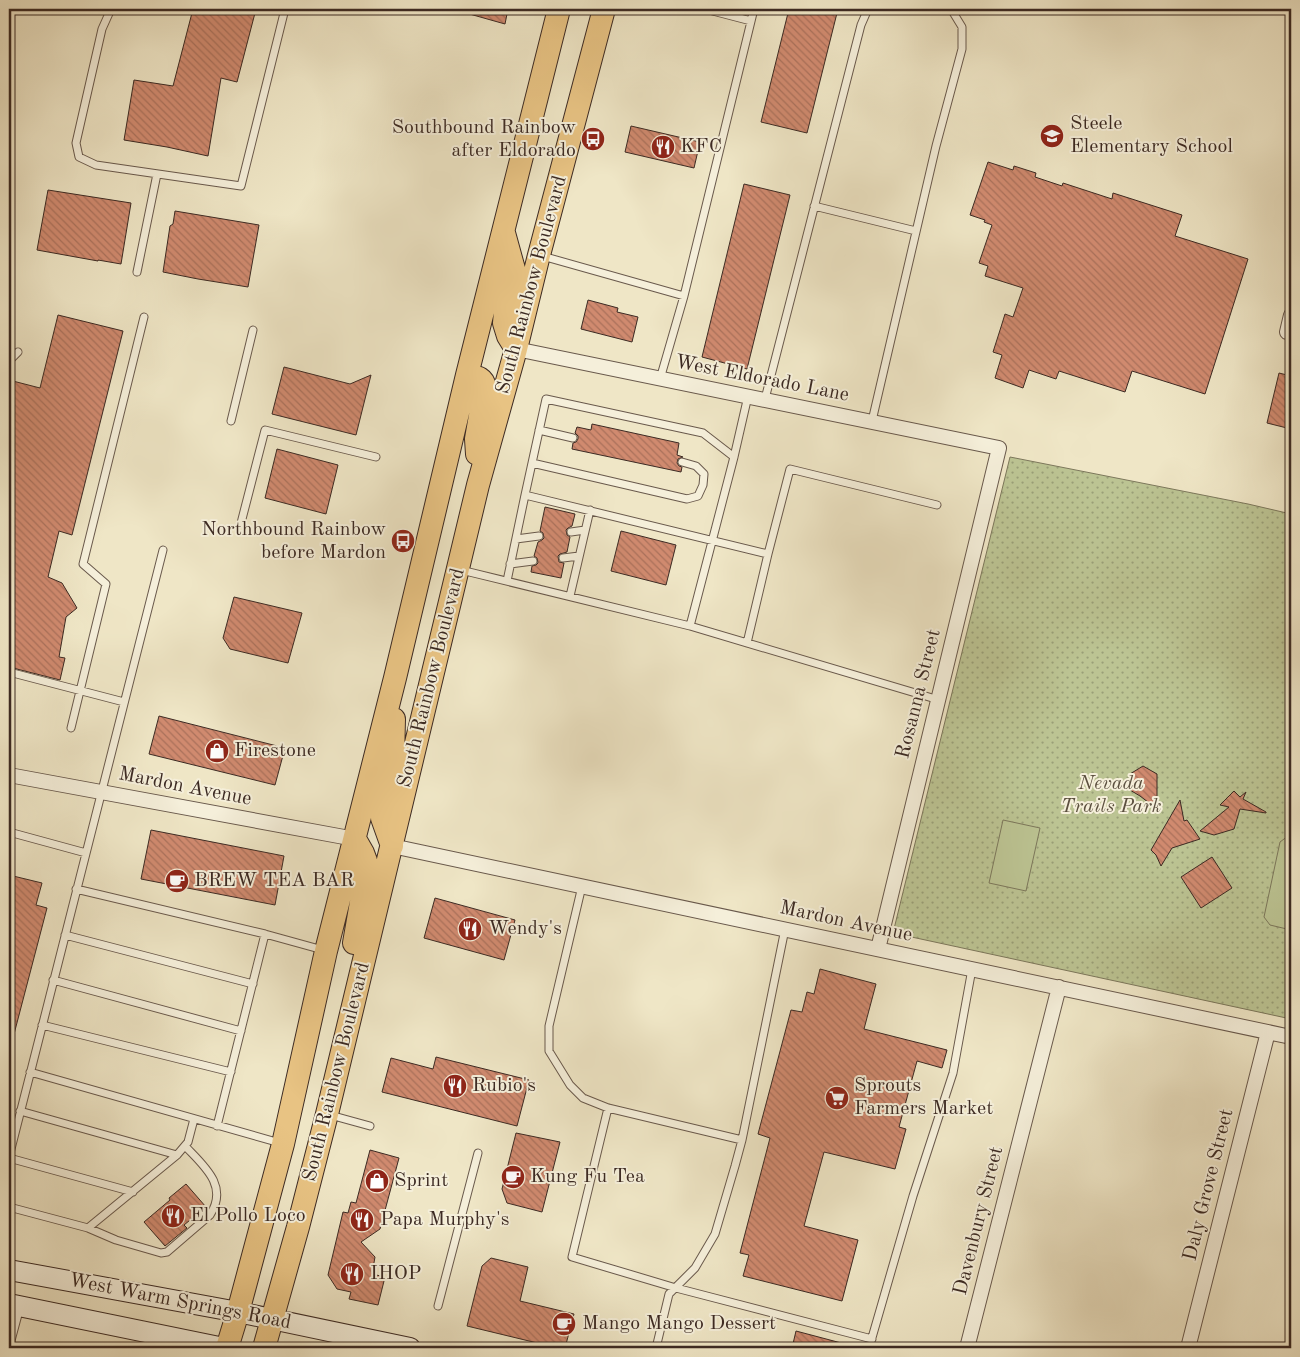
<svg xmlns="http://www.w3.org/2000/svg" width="1300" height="1357" viewBox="0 0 1300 1357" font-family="'Old Standard TT',serif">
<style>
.park{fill:url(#park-dots);stroke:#7c775b}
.pitch{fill:#bcc493;stroke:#7c775b}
.building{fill:url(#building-back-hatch);stroke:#3c2a23}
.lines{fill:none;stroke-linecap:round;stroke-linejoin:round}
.lane-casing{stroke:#69594c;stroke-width:9}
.street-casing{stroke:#69594c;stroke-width:16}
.secondary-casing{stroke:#3c2a23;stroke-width:22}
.primary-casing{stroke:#3c2a23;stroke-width:24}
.lane{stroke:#f5efda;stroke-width:7}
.street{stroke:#f5efda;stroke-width:14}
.secondary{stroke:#f5efda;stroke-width:20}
.primary{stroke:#e8c383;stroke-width:22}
.labels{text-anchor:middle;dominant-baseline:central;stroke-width:4;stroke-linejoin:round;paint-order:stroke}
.poi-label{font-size:20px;fill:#3c2a23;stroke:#f5efda;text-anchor:start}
.street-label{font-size:20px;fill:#3c2a23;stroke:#f5efda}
.park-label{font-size:20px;font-style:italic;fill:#5c503f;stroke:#f5efda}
</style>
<defs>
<pattern id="park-dots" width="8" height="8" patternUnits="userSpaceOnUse" patternTransform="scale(1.25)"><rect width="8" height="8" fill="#bcc493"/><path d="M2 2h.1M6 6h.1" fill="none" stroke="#9a9f78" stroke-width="1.8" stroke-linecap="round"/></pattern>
<pattern id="building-back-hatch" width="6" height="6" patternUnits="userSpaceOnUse" patternTransform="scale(1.25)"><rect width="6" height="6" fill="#d08a6f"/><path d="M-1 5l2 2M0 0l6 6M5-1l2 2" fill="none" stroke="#aa715b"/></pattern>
</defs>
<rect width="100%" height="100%" fill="#efe6c6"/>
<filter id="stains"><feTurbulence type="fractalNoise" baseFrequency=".004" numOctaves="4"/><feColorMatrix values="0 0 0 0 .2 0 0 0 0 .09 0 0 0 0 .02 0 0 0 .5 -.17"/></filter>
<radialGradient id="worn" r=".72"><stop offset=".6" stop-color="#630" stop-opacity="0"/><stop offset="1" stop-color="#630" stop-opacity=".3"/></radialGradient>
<path class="park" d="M1010 457 1248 504 1291 514V1019L893 933Z"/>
<path class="pitch" d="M1003 820 1040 828 1026 891 989 883Z
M1288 836 1291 837V930L1270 925 1264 917 1280 842Z"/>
<path class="building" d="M193 9H237L255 13 237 82 221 78 208 156 167 147 124 140 134 80 173 86Z
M466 9H508L505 24 466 13Z
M789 9H838L807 133 761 122Z
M631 126 700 142 694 168 625 152Z
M988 162 1013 170 1014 166 1036 173 1035 177 1062 186 1063 183 1112 199 1113 193 1182 215 1175 236 1248 259 1205 394 1132 371 1125 392 1059 371 1056 379 1029 370 1023 388 995 378 1002 355 993 352 1001 327 1005 314 1013 317 1023 288 985 276 988 266 979 263 992 225 984 222 985 220 970 215Z
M744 184 790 195 747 369 702 357Z
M48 190 131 203 121 264 98 260V261L37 250Z
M175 211 259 225 248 287 198 279 163 272 170 226 173 224Z
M588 300 618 308 617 312 638 317 632 342 581 329Z
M58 315 123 331 72 535 59 531 48 577 62 583 77 608 66 617 59 657 65 658 60 680 9 667V380L40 388Z
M284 367 350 384 371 375 356 435 272 414Z
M1279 373 1291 376V429L1267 423Z
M592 424 679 443 677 455 683 457 678 459 677 463 679 466 682 467 681 472 572 449 573 443 576 442 578 439V436L575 433 577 427 591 430Z
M277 449 338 465 326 514 265 498Z
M545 507 575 514 572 526 568 528 566 530 567 535 570 537 567 552 560 554 558 556 559 562 564 563 561 578 531 572 532 566 536 565 538 563 537 558 534 556 538 542 542 540 544 538 543 533 540 531Z
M621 531 676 545 666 585 611 571Z
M234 597 302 613 288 663 230 649 223 638Z
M159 716 285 748 275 785 149 754Z
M1143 766 1157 774V809L1140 796 1130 790V774Z
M1234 791 1240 797 1246 792 1243 799 1266 812V813L1240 809 1234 829 1214 835 1200 831 1229 807 1220 805Z
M1180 800 1184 821 1187 820 1200 839 1172 848 1161 866 1156 855 1151 850Z
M151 830 284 856 275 905 141 879Z
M1212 857 1232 888 1201 908 1181 877Z
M9 875 42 883 36 905 47 908 13 1038H9Z
M435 898 515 920 504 960 424 938Z
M820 969 876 984 864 1029 947 1050 942 1068 917 1061 899 1127 906 1129 895 1169 824 1152 804 1226 858 1240 842 1301 743 1276 749 1255 740 1253 770 1138 758 1134 791 1010 802 1012 807 992 814 994Z
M436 1057 529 1080 517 1126 382 1092 391 1058 433 1069Z
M516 1133 560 1142 542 1212 507 1203 502 1189Z
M370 1150 399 1158 380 1229 361 1242 375 1257 372 1274 385 1277 378 1305 349 1299 351 1292 337 1289 328 1275 343 1212 348 1213 351 1202 356 1203Z
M186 1184 206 1207 184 1225 187 1228 165 1246 144 1222 170 1200 169 1198Z
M491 1258 528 1267 520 1301 574 1314 565 1348H558L467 1326 482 1266Z
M796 1331 845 1344V1348H792Z"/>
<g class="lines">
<g class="lane-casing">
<path id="lane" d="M111 9 102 29 76 143 79 157 96 165 241 186 285 9
M705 9 751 21
M814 206 916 231
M542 256 684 296
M137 272 157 174
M9 361 18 352
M660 379 684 296 754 9
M765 399 861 25 868 9
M231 421 253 330
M872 421 936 146 962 49V27L951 9
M539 430 573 438
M734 457 703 433 546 399 525 495 768 554
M532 463 687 499 698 496 703 485 704 474 696 466 682 462
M241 523 265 430 376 457
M571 532 585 530
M516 539 539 536
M563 558 579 556
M510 564 533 561
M461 570 690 626 734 457 748 396
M507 581 525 495
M570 596 590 510
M690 626 939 700
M747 643 768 554 790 469 937 505
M9 672 124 702
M71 728 106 584 83 564 144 317
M9 832 86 853
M582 886 549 1026V1051L570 1085 583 1098 608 1108 742 1140
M76 889 265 934 323 950
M65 935 253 984
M53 980 241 1031
M42 1025 231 1072
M30 1072 280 1143
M608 1108 572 1257 676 1288 872 1339
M20 1111 177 1155
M330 1115 370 1126
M217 1126 265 934
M9 1157 163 550
M9 1158 133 1192
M9 1207 88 1228 116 1240 161 1253 167 1252 210 1215C229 1186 204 1166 185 1146
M88 1228 177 1155 188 1142 194 1119
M438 1306 478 1153
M9 1348 20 1307
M656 1348 669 1294 695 1268 715 1234 735 1166 742 1140 785 929
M869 1348 913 1196 953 1073 972 969"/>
</g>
<g class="street-casing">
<path id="street" d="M1287 332 1291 315
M516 349 999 448 878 949
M9 775 355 839
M392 846 1291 1037
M967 1348 1059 987
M1188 1348 1268 1032"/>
</g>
<g class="secondary-casing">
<path id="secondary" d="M9 1270 238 1312 410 1348
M9 1304 224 1348"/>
</g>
<g class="primary-casing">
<path id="primary" d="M504 233 515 273 505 312 504 323 508 336 516 349
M467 375C477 377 483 377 485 387L476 439 477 454
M392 846 382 818V810L393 759 394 719
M354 943 366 873V861L363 853 355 839
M227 1348 238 1312 283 1144 326 951 395 678 467 375 559 9
M264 1348 298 1227 327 1114 478 485 516 349 539 255 604 9"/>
</g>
<use href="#lane" class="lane"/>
<use href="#street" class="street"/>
<use href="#secondary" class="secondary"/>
<use href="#primary" class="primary"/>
</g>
<defs>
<g id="school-disc" transform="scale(1.25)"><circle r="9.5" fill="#8f2418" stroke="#f5efda"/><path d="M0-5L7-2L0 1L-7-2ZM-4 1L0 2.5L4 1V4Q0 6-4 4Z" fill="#fff"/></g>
<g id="bus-disc" transform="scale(1.25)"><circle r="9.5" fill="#8f2418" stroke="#f5efda"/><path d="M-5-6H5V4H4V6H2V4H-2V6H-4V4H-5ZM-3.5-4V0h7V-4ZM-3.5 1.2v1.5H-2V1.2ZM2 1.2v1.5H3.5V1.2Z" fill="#fff"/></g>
<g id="restaurant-disc" transform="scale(1.25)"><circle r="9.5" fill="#8f2418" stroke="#f5efda"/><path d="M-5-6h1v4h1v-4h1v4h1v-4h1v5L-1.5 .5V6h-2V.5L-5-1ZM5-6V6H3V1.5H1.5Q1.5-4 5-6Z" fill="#fff"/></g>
<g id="shop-disc" transform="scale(1.25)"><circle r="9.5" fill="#8f2418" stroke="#f5efda"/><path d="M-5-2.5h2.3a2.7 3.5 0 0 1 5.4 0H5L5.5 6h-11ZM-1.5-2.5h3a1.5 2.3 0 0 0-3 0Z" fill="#fff"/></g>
<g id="cafe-disc" transform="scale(1.25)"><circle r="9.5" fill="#8f2418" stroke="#f5efda"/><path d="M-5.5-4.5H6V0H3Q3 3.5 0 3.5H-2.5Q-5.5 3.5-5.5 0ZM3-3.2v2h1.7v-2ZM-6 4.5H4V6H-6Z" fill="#fff"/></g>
<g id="supermarket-disc" transform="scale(1.25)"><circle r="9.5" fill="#8f2418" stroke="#f5efda"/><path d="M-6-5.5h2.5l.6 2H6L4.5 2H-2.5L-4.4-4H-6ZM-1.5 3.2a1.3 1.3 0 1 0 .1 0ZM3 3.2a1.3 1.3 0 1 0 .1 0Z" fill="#fff"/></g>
</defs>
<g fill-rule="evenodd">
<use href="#school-disc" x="1052" y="136"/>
<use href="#bus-disc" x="593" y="139"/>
<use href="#restaurant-disc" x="663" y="147"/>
<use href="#bus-disc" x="403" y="541"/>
<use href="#shop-disc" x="217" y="751"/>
<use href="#cafe-disc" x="177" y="881"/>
<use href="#restaurant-disc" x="470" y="929"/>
<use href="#restaurant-disc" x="455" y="1086"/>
<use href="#supermarket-disc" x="837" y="1098"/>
<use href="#cafe-disc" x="513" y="1177"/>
<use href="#shop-disc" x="377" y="1181"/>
<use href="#restaurant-disc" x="173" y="1216"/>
<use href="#restaurant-disc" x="362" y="1220"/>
<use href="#restaurant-disc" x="352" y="1274"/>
<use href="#cafe-disc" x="564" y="1324"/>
</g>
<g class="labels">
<g class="poi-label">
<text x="1070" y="124">Steele<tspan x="1070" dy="23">Elementary School</tspan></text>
<text x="576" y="128" text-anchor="end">Southbound Rainbow<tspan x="576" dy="23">after Eldorado</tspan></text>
<text x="680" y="147">KFC</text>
<text x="386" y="530" text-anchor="end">Northbound Rainbow<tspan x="386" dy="23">before Mardon</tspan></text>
<text x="234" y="751">Firestone</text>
<text x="194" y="881">BREW TEA BAR</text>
<text x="488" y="929">Wendy's</text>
<text x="472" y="1086">Rubio's</text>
<text x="854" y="1086">Sprouts<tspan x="854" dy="23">Farmers Market</tspan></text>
<text x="530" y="1177">Kung Fu Tea</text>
<text x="394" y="1181">Sprint</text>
<text x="190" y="1216">El Pollo Loco</text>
<text x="380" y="1220">Papa Murphy's</text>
<text x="370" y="1274">IHOP</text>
<text x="582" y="1324">Mango Mango Dessert</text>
</g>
<g class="street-label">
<text transform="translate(532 285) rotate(-75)">South Rainbow Boulevard</text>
<text transform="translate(762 379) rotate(11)">West Eldorado Lane</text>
<text transform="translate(432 678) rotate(-76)">South Rainbow Boulevard</text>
<text transform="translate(919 694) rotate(-76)">Rosanna Street</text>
<text transform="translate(185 787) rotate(11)">Mardon Avenue</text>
<text transform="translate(846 922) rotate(12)">Mardon Avenue</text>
<text transform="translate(337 1072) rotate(-76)">South Rainbow Boulevard</text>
<text transform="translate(1209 1185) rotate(-76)">Daly Grove Street</text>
<text transform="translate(979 1221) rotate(-76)">Davenbury Street</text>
<text transform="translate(180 1302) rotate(11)">West Warm Springs Road</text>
</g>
<g class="park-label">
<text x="1111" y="784">Nevada<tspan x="1111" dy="23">Trails Park</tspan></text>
</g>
</g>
<rect width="1300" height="1357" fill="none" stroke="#efe6c6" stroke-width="30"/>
<rect x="10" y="10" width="1280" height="1337" fill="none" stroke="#3c2a23" stroke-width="2.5"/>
<rect x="15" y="15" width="1270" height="1327" fill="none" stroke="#3c2a23"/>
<rect width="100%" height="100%" filter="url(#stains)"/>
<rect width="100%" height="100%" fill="url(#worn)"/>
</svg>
